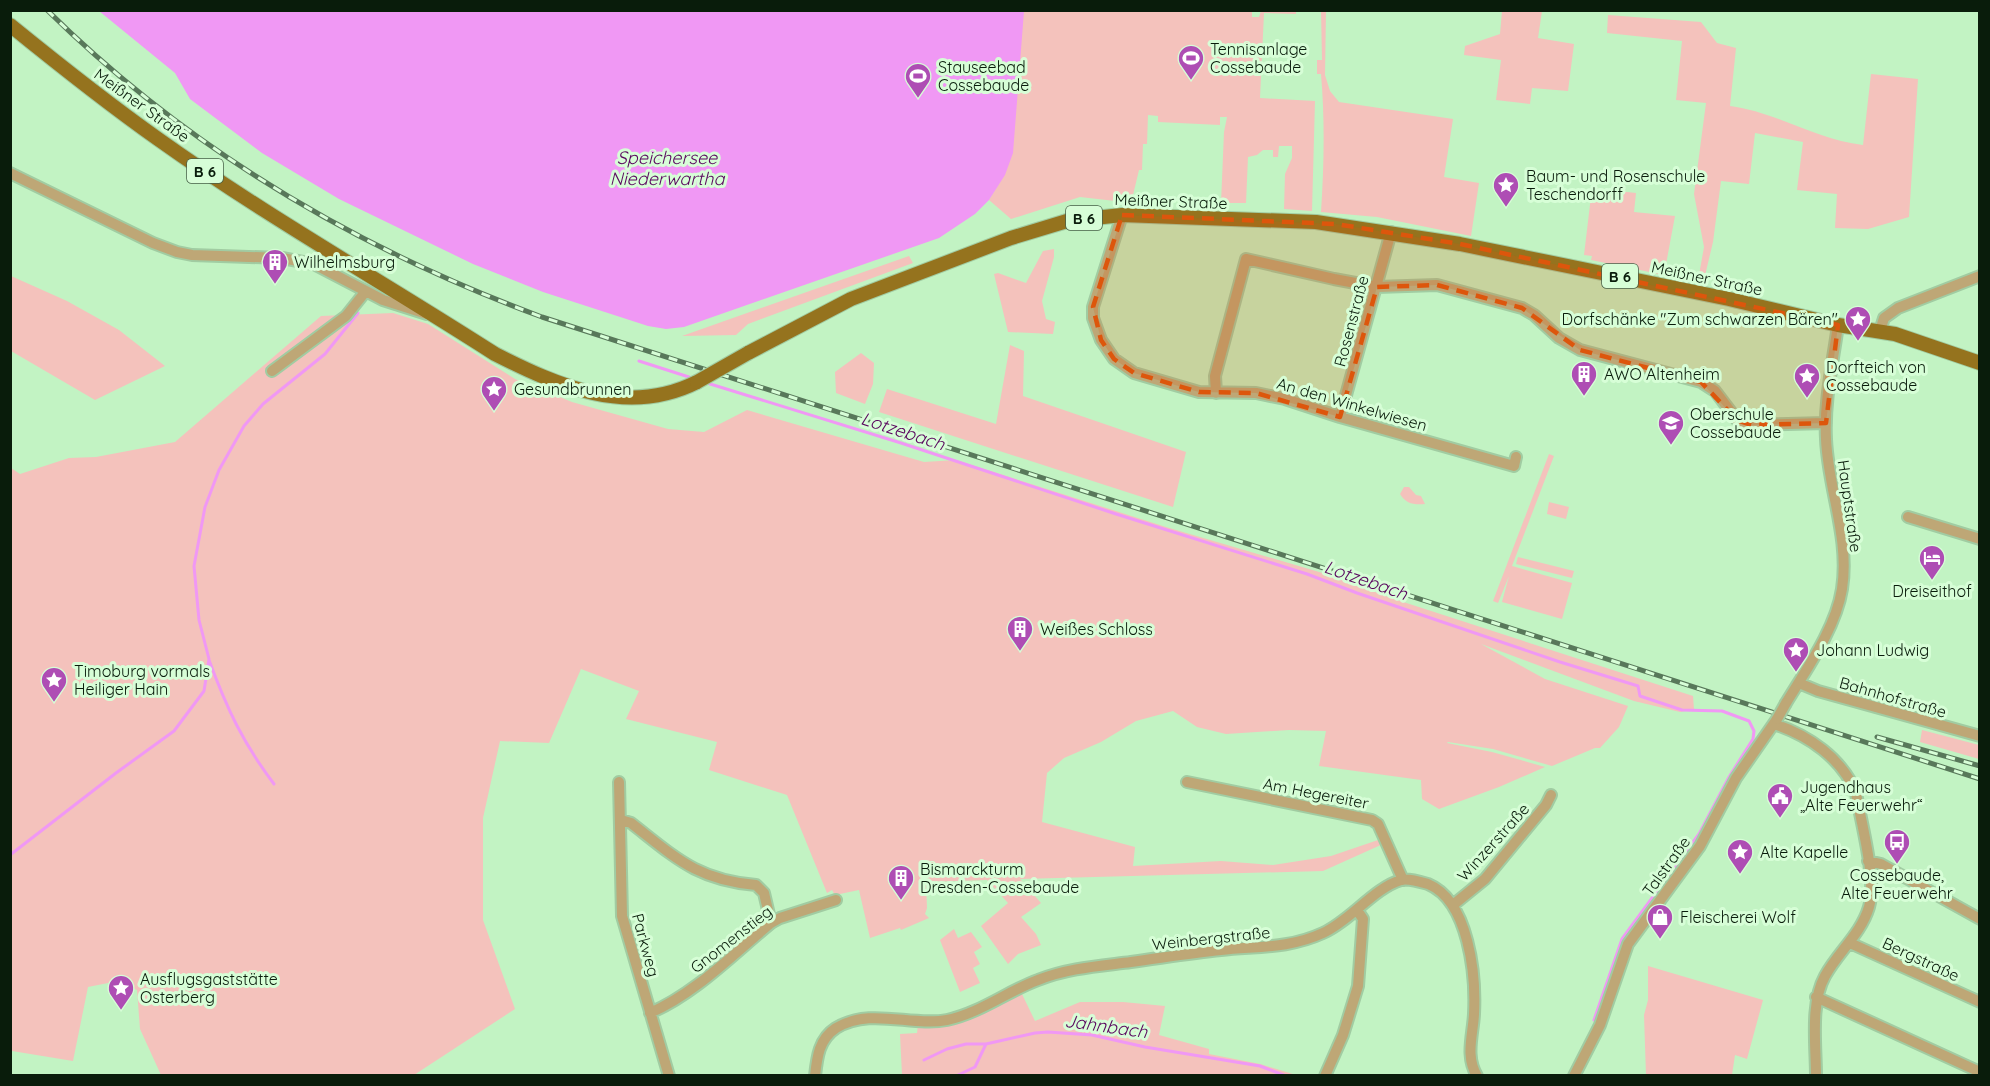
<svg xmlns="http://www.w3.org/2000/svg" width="1990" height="1086" viewBox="0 0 1990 1086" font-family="Quicksand,sans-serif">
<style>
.green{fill:#f4c2bc}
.water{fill:#f098f4}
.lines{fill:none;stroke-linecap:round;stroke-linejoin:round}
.stream{stroke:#f098f4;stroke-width:3}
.minor-casing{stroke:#a1cca2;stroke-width:14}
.major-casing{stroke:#a1cca2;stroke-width:16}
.minor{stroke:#bea776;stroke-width:10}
.major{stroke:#95731e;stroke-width:14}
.rail-casing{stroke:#58785a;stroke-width:5}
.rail{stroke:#d7fed7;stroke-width:3;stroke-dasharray:9;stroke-linecap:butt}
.minor-bridge-casing{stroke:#a1cca2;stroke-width:14;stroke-linecap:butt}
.major-bridge-casing{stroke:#a1cca2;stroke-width:16;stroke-linecap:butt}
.minor-bridge{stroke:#bea776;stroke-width:10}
.major-bridge{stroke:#95731e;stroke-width:14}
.marked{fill:#dd560c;fill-opacity:0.2;stroke:#dd560c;stroke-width:4.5;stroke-dasharray:12 8;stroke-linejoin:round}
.labels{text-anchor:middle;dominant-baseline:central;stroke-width:6;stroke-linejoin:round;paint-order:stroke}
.shield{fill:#d7fed7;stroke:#476048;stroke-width:1.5}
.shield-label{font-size:15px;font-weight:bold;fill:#091c0b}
.poi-label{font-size:16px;fill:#091c0b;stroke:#d7fed7;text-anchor:start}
.street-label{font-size:16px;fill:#091c0b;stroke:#d7fed7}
.water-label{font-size:18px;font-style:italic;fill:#58045d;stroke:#d7fed7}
</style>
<rect width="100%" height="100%" fill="#c2f3c3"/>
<path class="green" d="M1252 10V17H1259L1261 11H1296V14L1264 13 1260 98 1315 101 1312 211 1284 209 1285 174 1292 158V146H1279L1278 157H1273V150H1263L1257 155 1248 157 1246 203H1221L1224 132 1227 117H1220V125L1158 122V116L1148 115 1147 144H1143L1142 170H1139L1133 195 1126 194 1124 202 1080 197 1011 219 989 200 1000 182 805 11Z
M1316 11H1326L1325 75 1330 91 1339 102 1453 119 1444 177 1479 183 1471 236 1377 217 1321 212C1324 166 1325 120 1321 74H1317V60H1322L1321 11Z
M1502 11H1542L1538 38 1574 44 1568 91 1532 88 1530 104 1496 100 1501 60 1464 55 1465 46 1500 34Z
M1608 15 1701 22 1717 43 1736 48 1730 106C1776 112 1817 140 1863 145L1871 74 1918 79 1909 217 1868 229 1835 228 1837 194 1797 190 1803 142 1755 133 1749 184 1721 181 1713 242 1703 284 1673 277V272L1699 275 1704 247 1694 194 1706 103 1676 100 1682 41 1607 33Z
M1592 188 1636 193 1634 212 1675 216 1664 275 1591 260 1592 256 1584 255Z
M1054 249V257L1042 301 1046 319 1055 322 1053 334 1008 332 994 274 998 273 1026 283 1043 251Z
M909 256 913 263 748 324 736 335 682 336Z
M11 276 67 301 119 330 165 366 95 400 11 351Z
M393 313 428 324 515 379 572 402 668 429 704 432 747 410 924 462 956 460 1166 527 1336 577 1391 598 1693 696 1694 709 1680 712 1634 701 1481 644 1545 679 1628 706 1619 727 1600 748H1595L1552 766 1493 749 1448 742 1447 743 1492 752 1545 767 1499 787 1439 809 1422 799 1421 780 1319 766 1326 731 1289 730 1226 734 1197 727 1173 711 1136 721 1101 742 1064 758 1047 773 1042 822 1135 847 1133 866 1221 861 1273 865 1331 856 1381 839 1383 844 1323 871 1020 879 1041 903 1021 917 1036 934 1041 945 1018 954 1008 964 981 926 1008 903 987 880 926 882 927 908 925 914 929 918 901 930 900 928 870 938 859 890 835 895 832 890 827 893 787 795 709 770 717 742 626 719 639 691 581 669 549 743 500 741 483 818V920L515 1009 414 1075H161L140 1029 137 990 118 981 88 987 73 1061 12 1051 11 1055V468L20 474 69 458 96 457 175 442 321 316Z
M1010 345 1024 351 1023 396 1186 452 1173 507 879 412 887 389 996 424Z
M861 353 874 363 873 384 865 404 836 393 835 372Z
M1549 454 1554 456 1512 566 1572 583 1562 619 1502 602 1509 576 1498 603 1493 601Z
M1404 487H1409L1416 495 1421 496 1425 504C1414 505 1406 504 1400 494Z
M1549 502 1569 507 1566 519 1547 514Z
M1518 557 1574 571 1572 578 1516 564Z
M1922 730 1979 745V759L1920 742Z
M954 929 958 938 971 932 982 947 974 952 980 964 973 968 980 983 960 992 940 940Z
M1648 966 1763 1000 1747 1059 1735 1055 1732 1075H1646L1644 1015 1648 1000Z
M1021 992 1035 1021 1080 1002H1123L1165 1006 1159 1035 1209 1049V1054L1260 1064 1296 1075H902L900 1034 917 1033 918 1025Z"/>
<path class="water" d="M99 11H1024L1013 153 1005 175 989 200 975 214 939 238 684 327 666 329 648 326 543 292 473 264 339 199 262 153 190 99 175 73Z"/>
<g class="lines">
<path class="stream" d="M639 361 692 378
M707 383 901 443 1116 514 1307 574 1357 593 1560 662 1638 686 1640 696 1682 710 1722 711 1749 721 1754 731 1753 739 1729 777 1699 834 1622 939 1594 1020
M209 660C227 709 243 743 274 784
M10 855 116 773 174 731 204 691 209 659 199 620 194 566 205 507 219 470 244 426 263 404 325 354 358 313
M924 1060 947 1049 966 1044H986L1035 1033 1048 1032 1092 1035 1145 1047 1260 1066 1286 1076
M956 1076 975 1067 986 1044"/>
<g class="minor-casing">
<path id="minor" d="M10 173 153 243 177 252 192 255 282 258 314 264 383 300 427 314
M1122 215 1093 307V318L1101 340 1114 359 1134 373 1199 392 1256 393 1285 399 1340 417 1514 466 1516 457
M1880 331 1884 318 1898 308 1980 276
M272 371 346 316 366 291
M1216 393 1215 376 1246 259 1334 279 1377 287 1437 285 1522 308 1534 315 1559 338 1580 350 1701 382 1715 391 1737 420 1751 425 1826 423
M1340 417 1391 232
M1908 517 1980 539
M1799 683 1818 691 1980 736
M1786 703C1806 670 1836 628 1842 589 1850 538 1828 489 1826 439 1824 401 1833 362 1838 325
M1774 724C1808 735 1842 758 1856 793 1861 822 1877 880 1869 907 1861 934 1838 952 1825 976 1810 1003 1816 1045 1816 1076
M619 782 622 916 669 1076
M1187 782 1372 820 1378 824 1403 880
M621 820 631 823C676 858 697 880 756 885L764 893 771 923
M1868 861 1881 864 1980 919
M1453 905 1485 879 1546 805 1551 795
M1850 943 1980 1002
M1816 997 1980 1072
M650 1013C696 993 733 954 771 923L780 918 836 900
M815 1076C817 1057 819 1039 836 1028 871 1007 911 1027 947 1020 980 1013 1008 991 1038 980 1068 968 1100 966 1131 962 1161 958 1191 953 1221 950 1257 946 1288 949 1323 933 1350 921 1374 888 1401 880 1408 878 1421 882 1428 884 1469 901 1476 975 1474 1014 1473 1035 1465 1056 1477 1076
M1325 1076 1343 1035 1358 986 1363 919 1357 910
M1574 1076 1600 1025 1628 944 1700 846 1736 778 1777 719"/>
</g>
<g class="major-casing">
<path id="major" d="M10 25C58 64 107 103 158 139 266 216 383 282 495 354 558 386 628 417 697 382
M748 353 851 299 1011 238 1067 221 1122 215 1316 222 1460 244 1729 299 1838 325 1895 334 1980 363"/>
</g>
<use href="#minor" class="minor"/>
<use href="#major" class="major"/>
<g class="rail-casing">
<path id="rail" d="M47 10C188 149 358 249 542 317L1980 779
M1877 737 1980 766"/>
</g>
<use href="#rail" class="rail"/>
<g class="minor-bridge-casing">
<path id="minor-bridge" d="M1777 719 1786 703"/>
</g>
<g class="major-bridge-casing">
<path id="major-bridge" d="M697 382 748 353"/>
</g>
<use href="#minor-bridge" class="minor-bridge"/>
<use href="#major-bridge" class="major-bridge"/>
</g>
<path class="marked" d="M1122 215 1336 224 1460 244 1838 325 1826 423 1751 425 1737 420 1701 382 1580 350 1522 308 1437 285 1377 287 1340 417 1256 393 1199 392 1134 373 1114 359 1101 340 1093 307Z"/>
<defs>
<g id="stadium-pin" transform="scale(1.35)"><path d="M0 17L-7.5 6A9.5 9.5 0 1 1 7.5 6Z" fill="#ae4db4" stroke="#d7fed7"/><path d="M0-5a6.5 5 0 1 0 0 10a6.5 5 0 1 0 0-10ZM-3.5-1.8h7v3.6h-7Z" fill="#fff"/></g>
<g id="sight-pin" transform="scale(1.35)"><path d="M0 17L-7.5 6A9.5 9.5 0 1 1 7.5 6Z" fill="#ae4db4" stroke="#d7fed7"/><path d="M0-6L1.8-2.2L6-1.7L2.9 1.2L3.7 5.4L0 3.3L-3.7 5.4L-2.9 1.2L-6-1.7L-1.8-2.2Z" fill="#fff"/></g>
<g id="building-pin" transform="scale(1.35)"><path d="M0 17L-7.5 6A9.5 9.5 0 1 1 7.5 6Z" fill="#ae4db4" stroke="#d7fed7"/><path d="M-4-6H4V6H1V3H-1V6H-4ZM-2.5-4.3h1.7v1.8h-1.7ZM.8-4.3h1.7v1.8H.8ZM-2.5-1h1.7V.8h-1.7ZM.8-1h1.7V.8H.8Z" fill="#fff"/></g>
<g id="school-pin" transform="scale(1.35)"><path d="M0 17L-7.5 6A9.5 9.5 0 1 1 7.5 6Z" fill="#ae4db4" stroke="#d7fed7"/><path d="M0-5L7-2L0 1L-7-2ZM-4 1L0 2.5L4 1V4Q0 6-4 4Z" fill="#fff"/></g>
<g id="hotel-pin" transform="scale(1.35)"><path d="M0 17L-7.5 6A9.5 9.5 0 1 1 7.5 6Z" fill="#ae4db4" stroke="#d7fed7"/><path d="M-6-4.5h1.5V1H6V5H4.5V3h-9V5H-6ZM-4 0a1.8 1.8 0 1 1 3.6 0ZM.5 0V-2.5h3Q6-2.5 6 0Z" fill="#fff"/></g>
<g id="civic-pin" transform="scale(1.35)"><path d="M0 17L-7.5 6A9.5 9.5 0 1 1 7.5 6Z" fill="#ae4db4" stroke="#d7fed7"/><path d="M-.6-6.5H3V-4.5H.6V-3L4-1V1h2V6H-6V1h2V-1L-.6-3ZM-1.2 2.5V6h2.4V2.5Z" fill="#fff"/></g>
<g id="bus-pin" transform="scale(1.35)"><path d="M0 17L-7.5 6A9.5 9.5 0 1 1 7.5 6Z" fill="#ae4db4" stroke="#d7fed7"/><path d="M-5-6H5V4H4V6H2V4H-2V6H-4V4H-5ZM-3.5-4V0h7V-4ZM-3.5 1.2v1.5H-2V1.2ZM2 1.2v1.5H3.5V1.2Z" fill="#fff"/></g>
<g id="shop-pin" transform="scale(1.35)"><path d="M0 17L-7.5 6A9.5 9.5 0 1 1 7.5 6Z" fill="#ae4db4" stroke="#d7fed7"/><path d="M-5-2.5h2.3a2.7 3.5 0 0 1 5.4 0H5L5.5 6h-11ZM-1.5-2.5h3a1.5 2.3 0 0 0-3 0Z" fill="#fff"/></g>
</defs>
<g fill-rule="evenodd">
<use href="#stadium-pin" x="1191" y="58"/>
<use href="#stadium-pin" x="918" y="76"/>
<use href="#sight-pin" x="1506" y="185"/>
<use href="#building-pin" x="275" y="262"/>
<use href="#sight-pin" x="1858" y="319"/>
<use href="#building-pin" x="1584" y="374"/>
<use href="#sight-pin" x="1807" y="376"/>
<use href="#sight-pin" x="494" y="389"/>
<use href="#school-pin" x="1671" y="423"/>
<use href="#hotel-pin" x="1932" y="558"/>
<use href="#building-pin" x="1020" y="629"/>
<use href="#sight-pin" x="1796" y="650"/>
<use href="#sight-pin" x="54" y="680"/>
<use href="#civic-pin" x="1780" y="796"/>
<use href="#bus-pin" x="1897" y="842"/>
<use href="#sight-pin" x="1740" y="852"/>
<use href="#building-pin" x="901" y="878"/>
<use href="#shop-pin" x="1660" y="917"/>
<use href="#sight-pin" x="121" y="988"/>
</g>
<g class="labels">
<g class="shield">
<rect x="187" y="159" width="36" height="24" rx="4.5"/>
<rect x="1066" y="206" width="36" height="24" rx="4.5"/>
<rect x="1602" y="264" width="36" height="24" rx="4.5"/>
</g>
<g class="shield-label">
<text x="205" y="171">B 6</text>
<text x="1084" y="218">B 6</text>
<text x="1620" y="276">B 6</text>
</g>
<g class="poi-label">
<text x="1210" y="49">Tennisanlage<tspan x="1210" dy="18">Cossebaude</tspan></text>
<text x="938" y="67">Stauseebad<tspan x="938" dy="18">Cossebaude</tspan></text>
<text x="1526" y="176">Baum- und Rosenschule<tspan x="1526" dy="18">Teschendorff</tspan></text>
<text x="294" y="262">Wilhelmsburg</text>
<text x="1838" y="319" text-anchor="end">Dorfschänke "Zum schwarzen Bären"</text>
<text x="1826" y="367">Dorfteich von<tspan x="1826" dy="18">Cossebaude</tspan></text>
<text x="1604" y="374">AWO Altenheim</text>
<text x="514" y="389">Gesundbrunnen</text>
<text x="1690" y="414">Oberschule<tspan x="1690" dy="18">Cossebaude</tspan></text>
<text x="1932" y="591" text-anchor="middle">Dreiseithof</text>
<text x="1040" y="629">Weißes Schloss</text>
<text x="1816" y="650">Johann Ludwig</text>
<text x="74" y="671">Timoburg vormals<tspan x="74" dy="18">Heiliger Hain</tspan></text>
<text x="1800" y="787">Jugendhaus<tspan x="1800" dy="18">„Alte Feuerwehr“</tspan></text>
<text x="1760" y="852">Alte Kapelle</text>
<text x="920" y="869">Bismarckturm<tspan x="920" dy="18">Dresden-Cossebaude</tspan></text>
<text x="1897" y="875" text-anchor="middle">Cossebaude,<tspan x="1897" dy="18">Alte Feuerwehr</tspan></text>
<text x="1680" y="917">Fleischerei Wolf</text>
<text x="140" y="979">Ausflugsgaststätte<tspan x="140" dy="18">Osterberg</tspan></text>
</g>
<g class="street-label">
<text transform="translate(142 105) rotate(36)">Meißner Straße</text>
<text transform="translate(1171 201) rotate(2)">Meißner Straße</text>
<text transform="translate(1707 278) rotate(12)">Meißner Straße</text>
<text transform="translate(1351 321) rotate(-75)">Rosenstraße</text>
<text transform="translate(1352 404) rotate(16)">An den Winkelwiesen</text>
<text transform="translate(1850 506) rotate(82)">Hauptstraße</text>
<text transform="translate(1893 697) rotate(16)">Bahnhofstraße</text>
<text transform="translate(1316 793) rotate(11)">Am Hegereiter</text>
<text transform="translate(1493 842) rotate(-48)">Winzerstraße</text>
<text transform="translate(1666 866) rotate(-54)">Talstraße</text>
<text transform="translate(1211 938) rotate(-6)">Weinbergstraße</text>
<text transform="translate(731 939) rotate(-38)">Gnomenstieg</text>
<text transform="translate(646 945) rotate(75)">Parkweg</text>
<text transform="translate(1921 959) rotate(25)">Bergstraße</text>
</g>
<g class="water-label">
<text x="667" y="157">Speichersee<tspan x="667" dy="21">Niederwartha</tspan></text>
<text transform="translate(903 431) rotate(18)">Lotzebach</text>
<text transform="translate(1366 580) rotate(19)">Lotzebach</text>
<text transform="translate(1106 1026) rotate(8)">Jahnbach</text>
</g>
</g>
<rect width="1990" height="1086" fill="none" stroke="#091c0b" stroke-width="24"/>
</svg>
